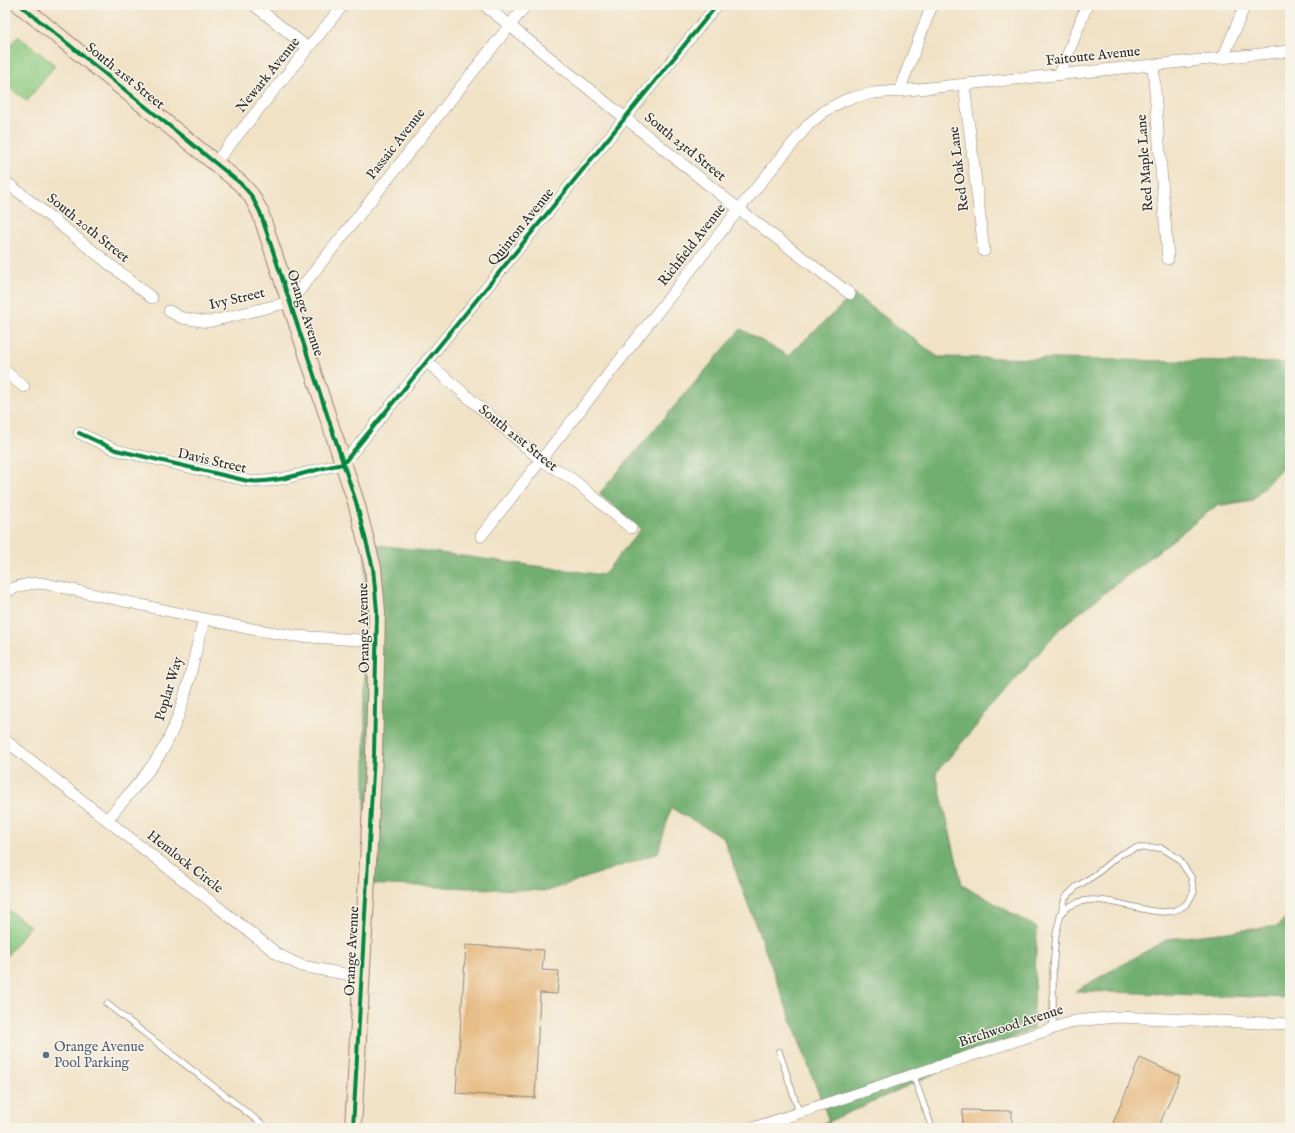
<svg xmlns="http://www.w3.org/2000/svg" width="1295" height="1133" viewBox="0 0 1295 1133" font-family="'IM FELL English',serif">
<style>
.green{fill:#8ccb81;stroke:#5c7b56}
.forest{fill:#71af6f;stroke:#4e6d4d}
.building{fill:#e6b77d}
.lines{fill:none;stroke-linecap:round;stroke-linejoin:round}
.lane-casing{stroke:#8e8678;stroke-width:7}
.street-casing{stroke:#8e8678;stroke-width:12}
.secondary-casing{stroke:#8e8678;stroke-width:18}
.lane{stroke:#fff;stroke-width:5.5}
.street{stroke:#fff;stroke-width:11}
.secondary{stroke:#fce5d0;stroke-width:16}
.cycleway-casing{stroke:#f7f3e8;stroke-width:6}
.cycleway{stroke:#00873e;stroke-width:4}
.service-dot{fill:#5c6f8a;stroke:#f7f3e8;stroke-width:1.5}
.labels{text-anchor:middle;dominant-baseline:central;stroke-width:3;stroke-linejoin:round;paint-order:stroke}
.street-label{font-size:14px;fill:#2b2b2b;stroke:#f7f3e8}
.service-label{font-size:14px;fill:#4e5e75;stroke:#f7f3e8;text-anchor:start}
</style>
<rect width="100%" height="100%" fill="#f7f3e8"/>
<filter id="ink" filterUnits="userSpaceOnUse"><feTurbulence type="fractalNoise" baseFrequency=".025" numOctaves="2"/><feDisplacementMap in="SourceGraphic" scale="8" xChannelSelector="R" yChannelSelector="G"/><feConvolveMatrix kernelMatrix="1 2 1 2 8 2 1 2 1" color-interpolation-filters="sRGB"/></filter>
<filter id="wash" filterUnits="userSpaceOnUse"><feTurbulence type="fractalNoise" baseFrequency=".012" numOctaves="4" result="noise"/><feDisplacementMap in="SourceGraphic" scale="16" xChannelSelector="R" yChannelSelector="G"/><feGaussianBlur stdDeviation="0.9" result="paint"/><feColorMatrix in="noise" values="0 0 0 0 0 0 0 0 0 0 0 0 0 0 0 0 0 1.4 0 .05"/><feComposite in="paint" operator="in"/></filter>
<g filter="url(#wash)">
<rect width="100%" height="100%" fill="#f1e2c6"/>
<path class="green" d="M18 36 55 65 27 101 5 84V52Z
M5 908 30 926 5 958Z"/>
<path class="forest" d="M854 294 938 357 1290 363V458L1253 500 1216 506 1060 628 936 773 962 884 1037 928 1033 1029 830 1121 828 1128H810L829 1121 723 837 671 808 658 853 547 891 365 884V543L603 575 641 529 599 494 741 329 788 356Z
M1290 911V998L1075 991 1168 939 1279 926Z"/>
<g id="blocks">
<path class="building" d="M466 945 544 950 542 970 559 971 557 994 540 993 535 1098 456 1093Z
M1140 1058 1180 1076 1158 1128H1111Z
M963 1110 1012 1111V1128H962Z"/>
</g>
</g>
<g filter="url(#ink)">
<use href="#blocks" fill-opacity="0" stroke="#8e8678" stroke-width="1"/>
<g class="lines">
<g class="lane-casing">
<path id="lane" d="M107 1004 267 1128
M1053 1028V969L1056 934 1065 898 1076 887 1095 875 1119 855 1136 848H1162L1179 859 1191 877 1194 892C1191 896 1189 902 1185 905 1154 930 1096 876 1060 914
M779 1051 799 1112
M913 1074 932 1128"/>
</g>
<g class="street-casing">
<path id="street" d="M254 5 308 48
M484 5 745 214 850 294
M1223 58 1245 5
M1153 65 1168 259
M1060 74 1087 5
M964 84 984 251
M899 91 1290 51
M215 163 343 5
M5 181 152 298
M169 311 182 318 208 322 290 302 526 5
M426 361 541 460 572 479 631 528
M5 371 24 387
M79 433 116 450 248 481C281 484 311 469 343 464L717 5
M481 536 739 209 809 124 826 110 845 100 855 97 874 93 899 91 932 5
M5 593C17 585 28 583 42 583L246 628 294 636 376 641
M5 740 279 955 302 966 361 977
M107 820C127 795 152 771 167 742 186 705 193 659 204 619
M753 1128 1075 1021 1117 1017 1290 1024"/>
</g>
<g class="secondary-casing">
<path id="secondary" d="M20 5 240 183 251 195 260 212 356 502 373 568 377 611 374 755 353 1128"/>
</g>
<use href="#lane" class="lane"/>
<use href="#street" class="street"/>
<use href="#secondary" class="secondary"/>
<g class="cycleway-casing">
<path id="cycleway" d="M20 5 240 183 251 195 260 212 356 502 373 568 377 611 374 755 353 1128
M79 433 116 450 248 481C281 484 311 469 343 464L717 5"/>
</g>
<use href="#cycleway" class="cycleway"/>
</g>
</g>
<circle class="service-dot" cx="46" cy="1055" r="4"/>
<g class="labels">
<g class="street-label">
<text transform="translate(1093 56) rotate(-6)">Faitoute Avenue</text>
<text transform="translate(268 75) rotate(-51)">Newark Avenue</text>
<text transform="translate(125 76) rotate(39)">South 21st Street</text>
<text transform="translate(396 144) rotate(-52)">Passaic Avenue</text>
<text transform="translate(685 147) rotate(39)">South 23rd Street</text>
<text transform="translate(1145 163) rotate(-94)">Red Maple Lane</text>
<text transform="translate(959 169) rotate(-97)">Red Oak Lane</text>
<text transform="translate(521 227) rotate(-51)">Quinton Avenue</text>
<text transform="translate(88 228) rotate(39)">South 20th Street</text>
<text transform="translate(692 245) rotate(-52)">Richfield Avenue</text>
<text transform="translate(237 299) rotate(-13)">Ivy Street</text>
<text transform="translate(305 313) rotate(72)">Orange Avenue</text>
<text transform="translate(518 438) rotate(39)">South 21st Street</text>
<text transform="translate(212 461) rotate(13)">Davis Street</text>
<text transform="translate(364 628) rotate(-91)">Orange Avenue</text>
<text transform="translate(169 689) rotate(-73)">Poplar Way</text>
<text transform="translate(185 862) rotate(38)">Hemlock Circle</text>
<text transform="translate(352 951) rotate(-87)">Orange Avenue</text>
<text transform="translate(1011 1026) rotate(-18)">Birchwood Avenue</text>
</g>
<g class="service-label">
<text x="54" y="1047">Orange Avenue<tspan x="54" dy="16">Pool Parking</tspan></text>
</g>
</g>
<rect width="1295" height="1133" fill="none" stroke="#f7f3e8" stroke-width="20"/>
</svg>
